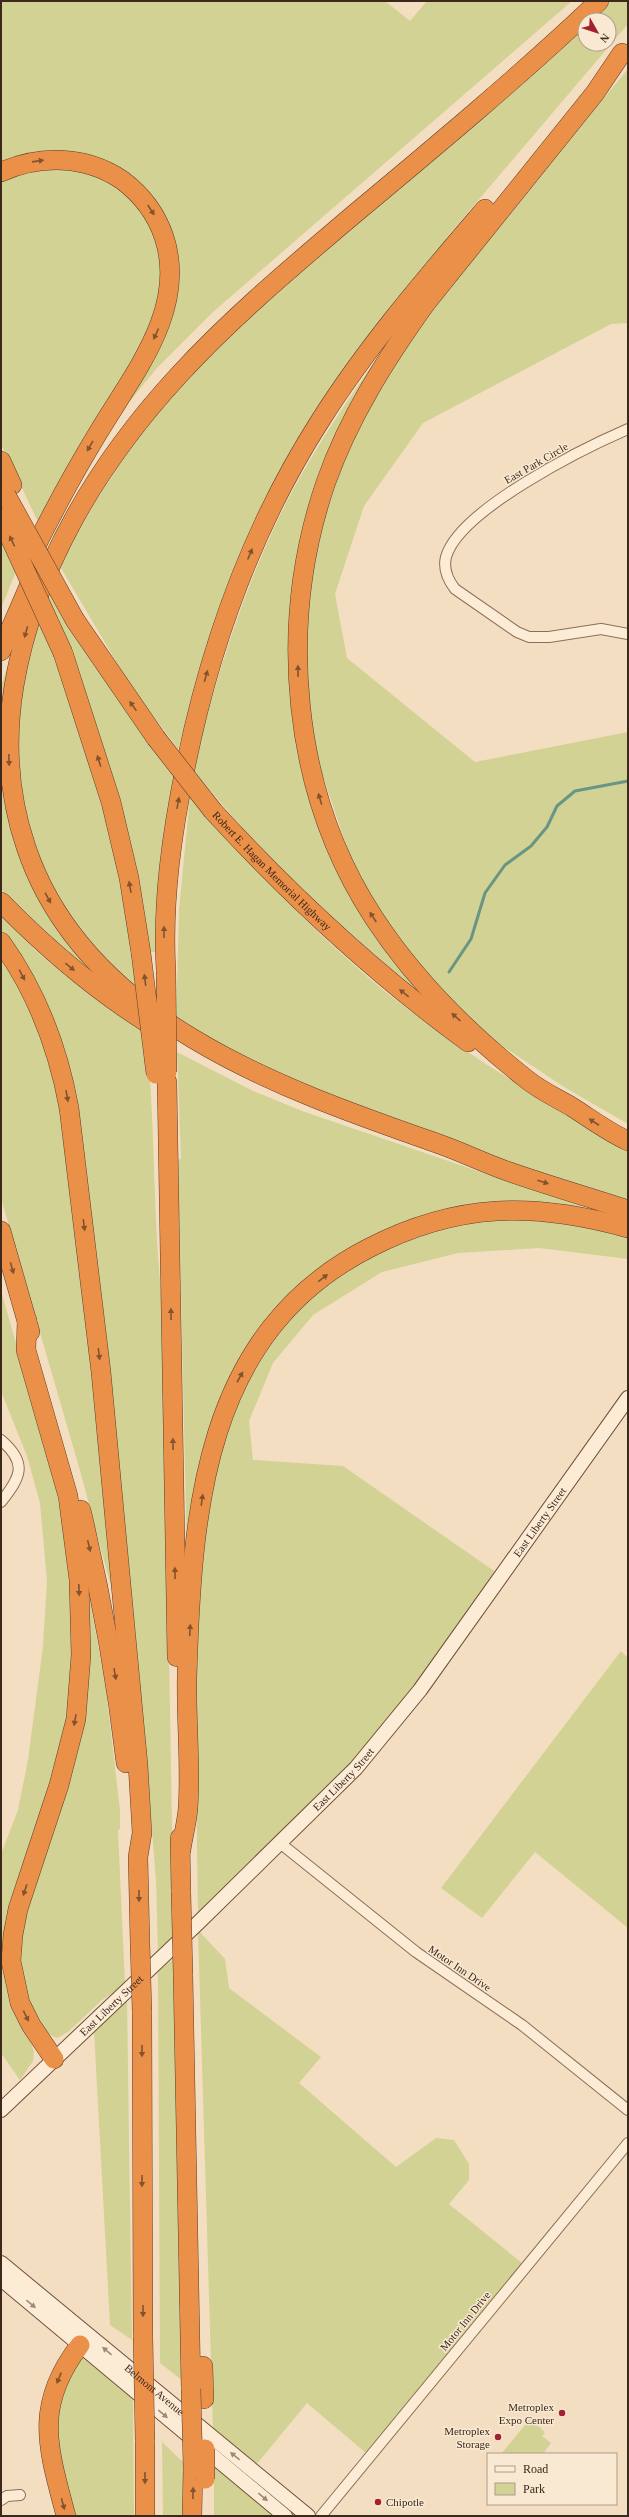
<svg xmlns="http://www.w3.org/2000/svg" width="629" height="2517" viewBox="0 0 629 2517" font-family="Georgia,serif">
<style>
.green{fill:#d2d294}
.lines{fill:none;stroke-linecap:round;stroke-linejoin:round}
.stream{stroke:#6a9484;stroke-width:3}
.street-casing{stroke:#8e6e56;stroke-width:12}
.secondary-casing{stroke:#704e3a;stroke-width:16}
.highway-casing{stroke:#5c3c2b;stroke-width:20}
.street{stroke:#fcecd6;stroke-width:10}
.secondary{stroke:#fcecd6;stroke-width:14}
.highway{stroke:#eb9049;stroke-width:19}
.highway-bridge-casing{stroke:#5c3c2b;stroke-width:20;stroke-linecap:butt}
.highway-bridge{stroke:#eb9049;stroke-width:19}
.oneway{fill:#83522e}
.oneway2{fill:#9c8a79}
.poi-dot{fill:#a42031;stroke:#f9e9d2;stroke-width:1.5}
.labels{text-anchor:middle;dominant-baseline:central;stroke-width:3;stroke-linejoin:round;paint-order:stroke}
.street-label{font-size:11px;fill:#3d281c;stroke:#f9e9d2}
.poi-label{font-size:11px;fill:#3d281c;stroke:#f9e9d2;text-anchor:end}
</style>
<rect width="100%" height="100%" fill="#f3dec1"/>
<path class="green" d="M1 1H385L410 21 427 1H572L213 312 157 368 112 423 167 326 176 253 115 169 1 166Z
M611 1H628V24L447 237 443 248 369 338 207 649 178 749 130 685 58 563C86 517 113 471 145 428 169 396 197 368 224 339L585 25V44H609V20H590Z
M628 69V323L611 324 423 423 364 506 335 594 347 658 475 762 628 732V1124L564 1087 498 1043 457 1008 424 975 386 922 351 859 321 771 309 713 304 635 320 522 344 458 375 391 467 261Z
M58 165 108 178 146 212 160 242 164 273 151 330 39 524 1 444V180Z
M385 347 296 580 313 793 416 983 412 986C333 920 256 850 193 769 214 686 238 605 274 528 304 463 344 405 385 347Z
M1 532 18 567 1 608Z
M48 588 175 777 160 952H147L45 594Z
M39 613 66 680 111 825 142 997 71 927 23 825 16 711Z
M9 661 12 662 14 832 90 969 61 948 1 889V687Z
M190 796C250 864 312 931 382 989 459 1051 543 1101 628 1149V1201L464 1148 303 1086 176 1020 179 910Z
M1 915 35 950 65 975 146 1031C156 1124 152 1218 163 1311L174 1939 158 1953 156 1880 135 1628 79 1135 1 935Z
M1 955 14 972 51 1056 74 1199 114 1598 81 1474 1 1198Z
M177 1052 251 1090 302 1111 592 1210 394 1229 255 1341 187 1557 178 1161 181 1158Z
M520 1215 628 1234V1259L539 1248 458 1253 382 1272 313 1315 273 1363 249 1421 253 1460 343 1466 497 1573 413 1690 333 1786 198 1916 195 1704 199 1598 209 1497 230 1407 276 1333 321 1287 366 1255 417 1233 477 1219Z
M1 1291 54 1476 69 1564 76 1651 64 1741 6 1926C1 1956 3 1985 16 2013 22 2025 31 2039 34 2052L33 2061 20 2080 1 2053V1854L18 1810 28 1760 43 1646 47 1581 40 1503 27 1456 1 1391Z
M89 1594 106 1690 120 1810V1829L118 1830 125 1985 102 2000 68 2032 57 2038C33 2030 21 1981 20 1957 20 1948 22 1939 23 1930L90 1652Z
M621 1651 628 1658V1928L535 1852 482 1918 441 1888Z
M198 1930 225 1959 229 1988 321 2057 299 2083 396 2167 436 2138 454 2140 469 2164V2180L449 2204 522 2263 366 2453 307 2403 256 2465 213 2429Z
M174 1958 183 2381 160 2363 158 1972Z
M127 2001 132 2340 110 2325 94 2031Z
M85 2358 133 2397 134 2516H72L58 2463 57 2406 78 2360Z
M530 2419 545 2432 542 2436 551 2443 543 2454H501Z
M162 2442 185 2464 183 2516H163Z
M214 2464 275 2516H214Z"/>
<g class="lines">
<path class="stream" d="M449 972 471 939 485 893 505 865 531 846 547 827 557 806 575 791 628 781"/>
<g class="street-casing">
<path id="street" d="M628 429C584 448 459 510 446 557 443 569 448 580 455 589L517 632 529 637H549L601 629 628 634
M1 1440C28 1463 21 1477 1 1502
M280 1843 416 1952 522 2025 628 2110
M1 2500 7 2496 20 2495
M321 2516 628 2143"/>
</g>
<g class="secondary-casing">
<g id="secondary">
<path id="s1" d="M1 2110 197 1924 356 1768 420 1690 628 1398"/>
<path id="s2" d="M1 2263 308 2516"/>
<path d="M1 2279 285 2516"/>
</g>
</g>
<g class="highway-casing">
<g id="highway">
<path d="M599 1C520 76 436 146 352 216 292 267 231 318 178 376 98 463 34 568 14 686 5 741 8 794 26 847 84 1021 282 1089 439 1144 462 1152 484 1163 507 1171 547 1185 588 1197 628 1210"/>
<path d="M622 53 595 93 426 303C386 359 349 417 326 482 277 624 291 791 374 918 414 979 468 1033 525 1078 539 1090 557 1098 572 1107 591 1119 608 1132 628 1141"/>
<path d="M1 172C40 155 85 155 122 180 142 195 156 213 164 237 188 309 133 374 98 433 73 474 50 517 29 560"/>
<path d="M1 461 12 485"/>
<path d="M75 620 156 738"/>
<path d="M1 651 36 570"/>
<path d="M63 653 111 802 129 878 141 953"/>
<path id="s3" d="M213 811C291 896 375 974 468 1042"/>
<path d="M1 902C48 950 97 992 154 1027"/>
<path d="M1 942C37 992 58 1048 69 1108L101 1372 138 1765 142 1833 138 1857 140 1943"/>
<path d="M166 971C162 901 172 832 186 764 211 642 253 526 320 421 368 345 427 277 485 209"/>
<path d="M167 1082 177 1657"/>
<path d="M1 1231 30 1332"/>
<path d="M27 1320 26 1350 68 1496 79 1580 80 1618 81 1655 76 1719 59 1785 18 1909 13 1935 11 1961 20 2003 31 2025 54 2059"/>
<path d="M81 1510C101 1594 116 1677 126 1763"/>
<path d="M180 1838 181 1892"/>
<path d="M181 1850C183 1836 187 1822 188 1808 191 1765 186 1721 187 1677 192 1512 203 1333 369 1248 458 1202 534 1202 628 1228"/>
<path d="M183 1974 191 2389"/>
<path d="M142 2012 143 2337"/>
<path d="M203 2366 204 2399"/>
<path d="M145 2440V2516"/>
<path d="M66 2516C48 2448 33 2406 80 2345"/>
<path d="M192 2516 193 2469"/>
</g>
</g>
<use href="#street" class="street"/>
<use href="#secondary" class="secondary"/>
<use href="#highway" class="highway"/>
<g class="highway-bridge-casing">
<path id="highway-bridge" d="M6 495 75 620
M1 518 63 653
M156 738 213 811
M141 953 156 1074
M166 971 167 1072
M181 1892 183 1974
M140 1943 142 2012
M143 2337 145 2440
M191 2389 193 2469
M205 2449V2479"/>
</g>
<use href="#highway-bridge" class="highway-bridge"/>
</g>
<defs><path id="oneway-solid" d="M-6-.8H1V-3.2L6.5 0L1 3.2V.8H-6Z"/></defs>
<g class="oneway">
<use href="#oneway-solid" transform="translate(38 161) rotate(-8)"/>
<use href="#oneway-solid" transform="translate(151 210) rotate(57)"/>
<use href="#oneway-solid" transform="translate(156 334) rotate(115)"/>
<use href="#oneway-solid" transform="translate(90 446) rotate(120)"/>
<use href="#oneway-solid" transform="translate(12 541) rotate(-116)"/>
<use href="#oneway-solid" transform="translate(250 554) rotate(-67)"/>
<use href="#oneway-solid" transform="translate(26 632) rotate(105)"/>
<use href="#oneway-solid" transform="translate(298 671) rotate(-91)"/>
<use href="#oneway-solid" transform="translate(206 676) rotate(-74)"/>
<use href="#oneway-solid" transform="translate(133 706) rotate(-125)"/>
<use href="#oneway-solid" transform="translate(9 760) rotate(88)"/>
<use href="#oneway-solid" transform="translate(99 761) rotate(-107)"/>
<use href="#oneway-solid" transform="translate(320 799) rotate(-107)"/>
<use href="#oneway-solid" transform="translate(178 803) rotate(-80)"/>
<use href="#oneway-solid" transform="translate(130 887) rotate(-100)"/>
<use href="#oneway-solid" transform="translate(48 898) rotate(61)"/>
<use href="#oneway-solid" transform="translate(373 917) rotate(-123)"/>
<use href="#oneway-solid" transform="translate(164 932) rotate(-89)"/>
<use href="#oneway-solid" transform="translate(70 967) rotate(39)"/>
<use href="#oneway-solid" transform="translate(22 975) rotate(62)"/>
<use href="#oneway-solid" transform="translate(145 980) rotate(-97)"/>
<use href="#oneway-solid" transform="translate(404 993) rotate(-141)"/>
<use href="#oneway-solid" transform="translate(456 1017) rotate(-138)"/>
<use href="#oneway-solid" transform="translate(67 1096) rotate(80)"/>
<use href="#oneway-solid" transform="translate(594 1122) rotate(-147)"/>
<use href="#oneway-solid" transform="translate(543 1182) rotate(18)"/>
<use href="#oneway-solid" transform="translate(84 1225) rotate(83)"/>
<use href="#oneway-solid" transform="translate(12 1268) rotate(74)"/>
<use href="#oneway-solid" transform="translate(323 1278) rotate(-38)"/>
<use href="#oneway-solid" transform="translate(171 1314) rotate(-91)"/>
<use href="#oneway-solid" transform="translate(99 1354) rotate(83)"/>
<use href="#oneway-solid" transform="translate(240 1377) rotate(-61)"/>
<use href="#oneway-solid" transform="translate(173 1444) rotate(-91)"/>
<use href="#oneway-solid" transform="translate(202 1500) rotate(-82)"/>
<use href="#oneway-solid" transform="translate(89 1546) rotate(77)"/>
<use href="#oneway-solid" transform="translate(175 1573) rotate(-91)"/>
<use href="#oneway-solid" transform="translate(79 1590) rotate(88)"/>
<use href="#oneway-solid" transform="translate(190 1630) rotate(-87)"/>
<use href="#oneway-solid" transform="translate(115 1674) rotate(80)"/>
<use href="#oneway-solid" transform="translate(75 1720) rotate(100)"/>
<use href="#oneway-solid" transform="translate(25 1890) rotate(108)"/>
<use href="#oneway-solid" transform="translate(139 1896) rotate(89)"/>
<use href="#oneway-solid" transform="translate(26 2016) rotate(64)"/>
<use href="#oneway-solid" transform="translate(142 2051) rotate(90)"/>
<use href="#oneway-solid" transform="translate(142 2181) rotate(90)"/>
<use href="#oneway-solid" transform="translate(143 2311) rotate(90)"/>
<use href="#oneway-solid" transform="translate(59 2378) rotate(112)"/>
<use href="#oneway-solid" transform="translate(145 2478) rotate(90)"/>
<use href="#oneway-solid" transform="translate(193 2493) rotate(-89)"/>
<use href="#oneway-solid" transform="translate(63 2504) rotate(75)"/>
</g>
<g class="oneway2">
<use href="#oneway-solid" transform="translate(31 2304) rotate(40)"/>
<use href="#oneway-solid" transform="translate(107 2351) rotate(-140)"/>
<use href="#oneway-solid" transform="translate(163 2414) rotate(40)"/>
<use href="#oneway-solid" transform="translate(235 2456) rotate(-141)"/>
<use href="#oneway-solid" transform="translate(263 2497) rotate(40)"/>
</g>
<g class="poi-dot">
<circle cx="562" cy="2413" r="4"/>
<circle cx="498" cy="2437" r="4"/>
<circle cx="378" cy="2502" r="4"/>
</g>
<g class="labels">
<g class="street-label">
<text transform="translate(536 463) rotate(-30)">East Park Circle</text>
<text stroke="none"><textPath href="#s3" startOffset="84">Robert E. Hagan Memorial Highway</textPath></text>
<text stroke="none"><textPath href="#s1" startOffset="800">East Liberty Street</textPath></text>
<text stroke="none"><textPath href="#s1" startOffset="476">East Liberty Street</textPath></text>
<text transform="translate(460 1968) rotate(34)">Motor Inn Drive</text>
<text stroke="none"><textPath href="#s1" startOffset="152">East Liberty Street</textPath></text>
<text transform="translate(465 2321) rotate(-51)">Motor Inn Drive</text>
<text stroke="none"><textPath href="#s2" startOffset="199">Belmont Avenue</textPath></text>
</g>
<g class="poi-label">
<text x="554" y="2407">Metroplex<tspan x="554" dy="13">Expo Center</tspan></text>
<text x="490" y="2431">Metroplex<tspan x="490" dy="13">Storage</tspan></text>
<text x="386" y="2502" text-anchor="start">Chipotle</text>
</g>
</g>
<rect width="629" height="2517" fill="none" stroke="#3d281c" stroke-width="4"/>
<rect x="487" y="2453" width="130" height="52" fill="#f9e9d2" stroke="#ae9c89"/>
<rect x="495" y="2466" width="20" height="6" fill="#fcecd6" stroke="#ae9c89"/>
<text x="523" y="2473" font-size="12" fill="#3d281c">Road</text>
<rect x="495" y="2483" width="20" height="12" fill="#d2d294" stroke="#ae9c89"/>
<text x="523" y="2493" font-size="12" fill="#3d281c">Park</text>
<g transform="translate(597 32) rotate(129)"><circle r="19" fill="#f9e9d2" stroke="#ae9c89"/>
<path d="M0-3L7 15L0 10L-7 15Z" fill="#a42031"/>
<text y="-6" font-size="11" font-weight="bold" text-anchor="middle" fill="#3d281c">N</text>
</g>
</svg>
